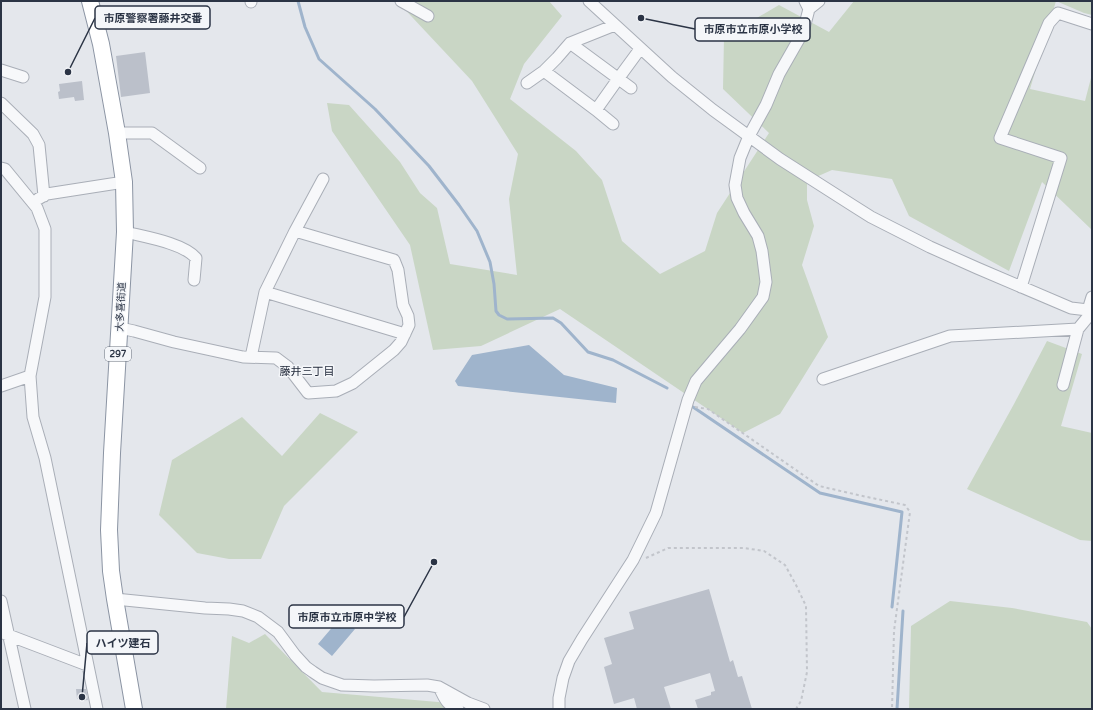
<svg xmlns="http://www.w3.org/2000/svg" width="1093" height="710" viewBox="0 0 1093 710" font-family="'Varela Round','Noto Sans JP',sans-serif">
<style>
.green{fill:#c9d6c5}
.water{fill:#9fb4cc}
.lines{fill:none;stroke-linecap:round;stroke-linejoin:round}
.stream{stroke:#9fb4cc;stroke-width:3}
.building{fill:#bbc0ca}
.minor-casing{stroke:#a9aeb7;stroke-width:13}
.highway-casing{stroke:#8b94a3;stroke-width:18}
.path{stroke:#c2c5cb;stroke-width:2;stroke-dasharray:3 3;stroke-linecap:butt}
.minor{stroke:#f7f8fa;stroke-width:11}
.highway{stroke:#fff;stroke-width:16}
.labels{text-anchor:middle;dominant-baseline:central;stroke-width:3;stroke-linejoin:round;paint-order:stroke}
.shield{fill:#f4f6f9;stroke:#676e7b;stroke-width:1}
.shield-label{font-size:9px;font-weight:bold;fill:#2b3445}
.street-label{font-size:10px;fill:#2b3445;stroke:#f4f6f9}
.neighbourhood-label{font-size:11px;fill:#1d2536;stroke:#f4f6f9}
.leader{fill:none;stroke:#2b3445;stroke-width:1.5}
.callout-dot{fill:#2b3445;stroke:#f4f6f9;stroke-width:1.5}
.callout{fill:#f4f6f9;stroke:#2b3445;stroke-width:1.5}
.callout-label{font-size:11px;text-anchor:middle;font-weight:bold;fill:#2b3445}
</style>
<rect width="100%" height="100%" fill="#e4e7ec"/>
<path class="green" d="M397 1H549L562 16 524 64 510 99 576 151 602 180 622 241 660 274 705 251 717 213 769 133 723 89 724 37 779 5 829 32 854 1H1056L1030 89 1085 101 1092 74V230L1042 182 1009 271 909 216 892 179 832 170 807 181V200L814 226 802 265 828 337 799 384 780 414 743 433 560 309 481 346 433 350 410 245 332 131 327 103 349 105 400 162 420 193 437 208 450 264 517 275 509 199 518 154 472 81Z
M1056 1H1092V15L1084 13Z
M1047 341 1082 354 1061 426 1092 433V541L1080 540 967 489 1014 404Z
M320 413 358 432 284 506 261 559H229L197 553 159 515 172 460 242 417 282 456Z
M950 601 1012 608 1087 622 1092 629V709H909L911 626Z
M265 634 322 692 461 704 474 709H226L232 636 249 643Z"/>
<path class="water" d="M529 345 564 375 617 388 616 403 458 386 455 381 472 355Z
M341 617 355 629 332 656 318 644Z"/>
<g class="lines">
<path class="stream" d="M298 1 305 27 319 59 375 109 429 166 459 205 477 231 490 262 494 284 496 311 499 315 507 319 553 318 561 323 588 352 613 360 667 388
M693 407 820 493 902 512 892 607
M897 709 903 611"/>
</g>
<path class="building" d="M145 52 150 93 121 97 116 56Z
M82 81 84 100 75 101 74 97 59 99 58 92 60 91 59 84Z
M709 589 730 662 733 660 738 677 742 676 752 709H698L695 700 711 695V692L715 691 710 673 664 687 671 709H637L634 698 614 704 604 667 612 664 604 638 634 629 629 612Z
M76 689H86L88 700 80 701V699H77Z"/>
<g class="lines">
<g class="minor-casing">
<path id="minor" d="M251 1V2
M401 1 428 16
M589 1 672 77 713 110 780 159 852 205 871 217 930 247 977 268 1071 308 1088 310H1092
M809 9 819 1
M570 43 631 88
M1 70 23 77
M544 71 596 110 613 124
M527 83 544 71 557 58 570 43 615 25
M1 103 33 134 39 145 44 196
M596 110 618 79 640 49
M117 133H152L200 168
M1 168 5 169 37 208 45 229V297L30 376 33 417 45 458 97 709
M38 199 47 194 124 182
M125 232C145 237 183 243 196 258L194 280
M1021 287 1061 158 1000 138 1049 23 1058 13 1092 24
M265 292 405 334
M1088 310 1092 297
M120 328 134 331 174 342 243 357 276 358 288 367 308 393 336 391 353 383 394 350 401 342 409 325 408 316 403 305 398 270 394 260 295 231
M251 357 265 292 295 231 323 179
M823 379 950 336 1078 329 1092 312
M1063 385 1078 329
M1 386 30 376
M115 599 205 608 229 609 243 611 258 617 278 632 295 655 306 667 313 672 322 678 342 685 374 686 427 685 439 687 468 703 484 709
M1 601 25 709
M3 633 87 665
M439 687C445 699 446 704 458 709
M559 709V698L563 678 569 661 582 639 633 560 656 513 688 400 696 381 740 329 763 297 766 282 762 251 758 236 744 213 737 198 735 185 740 158 749 136 766 105 779 74 803 32 809 9 805 1"/>
</g>
<g class="highway-casing">
<path id="highway" d="M90 1 101 44 117 133 124 182 125 232 112 453 109 530 110 550 111 571 115 599 134 709"/>
</g>
<path class="path" d="M695 407 708 409 819 486 858 495 905 505 910 512 894 631 892 709
M646 558 668 548H744L764 551 785 565 796 585 806 606 807 672 801 701 796 709"/>
<use href="#minor" class="minor"/>
<use href="#highway" class="highway"/>
</g>
<g class="labels">
<rect class="shield" x="105" y="347" width="26" height="14" rx="3"/>
<g class="shield-label">
<text x="118" y="354">297</text>
</g>
<g class="street-label">
<text transform="translate(121 307) rotate(-87)">大多喜街道</text>
</g>
<g class="neighbourhood-label">
<text x="307" y="371">藤井三丁目</text>
</g>
</g>
<path class="leader" d="M68 72L95 18M641 18L695 29M434 562L404 617M82 697L87 643"/>
<g class="callout-dot">
<circle cx="68" cy="72" r="4"/>
<circle cx="641" cy="18" r="4"/>
<circle cx="434" cy="562" r="4"/>
<circle cx="82" cy="697" r="4"/>
</g>
<g class="callout">
<rect x="95" y="6" width="115" height="23" rx="4"/>
<rect x="695" y="18" width="115" height="23" rx="4"/>
<rect x="289" y="605" width="115" height="23" rx="4"/>
<rect x="87" y="631" width="71" height="23" rx="4"/>
</g>
<g class="callout-label">
<text x="153" y="22">市原警察署藤井交番</text>
<text x="753" y="33">市原市立市原小学校</text>
<text x="347" y="621">市原市立市原中学校</text>
<text x="123" y="647">ハイツ建石</text>
</g>
<rect width="1093" height="710" fill="none" stroke="#2b3445" stroke-width="4"/>
</svg>
